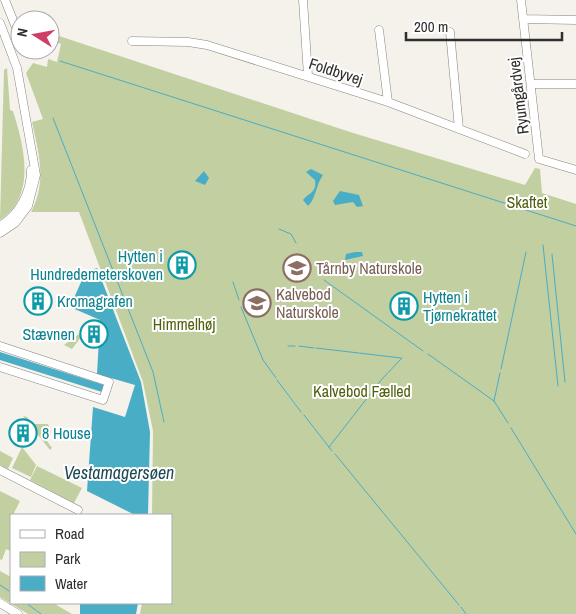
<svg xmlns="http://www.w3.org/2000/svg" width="576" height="614" viewBox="0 0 576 614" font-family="'Archivo Narrow',sans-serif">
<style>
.green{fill:#c2cfa1}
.water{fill:#49adc6}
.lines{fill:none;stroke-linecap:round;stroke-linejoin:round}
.stream{stroke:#49adc6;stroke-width:1}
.minor-casing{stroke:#87847f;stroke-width:9}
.minor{stroke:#fff;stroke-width:8}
.labels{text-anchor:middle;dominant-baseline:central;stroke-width:4;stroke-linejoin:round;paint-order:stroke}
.street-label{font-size:16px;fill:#2f2e2c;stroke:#fff}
.park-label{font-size:16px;fill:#51600e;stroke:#fff}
.culture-label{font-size:16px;fill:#0d838f;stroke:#fff;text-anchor:start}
.education-label{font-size:16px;fill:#785e54;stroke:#fff;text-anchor:start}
.water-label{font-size:18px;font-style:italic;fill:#1d4954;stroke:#fff}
</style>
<rect width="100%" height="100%" fill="#f5f2ec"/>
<path class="green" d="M50 33 350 132 525 185 535 168 540 169 542 193 576 204V614H140L142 603H171V515H152L153 431 143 382 79 212H31C47 182 39 154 32 122L43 119 26 73 33 63 47 67 48 59 57 62 61 44 50 40Z
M7 68 10 110 13 111C24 146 37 196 0 220L4 70Z
M79 334 81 337 72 349 64 345Z
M23 416 27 417 32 424H48L51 432 44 437 52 448 50 450Z
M22 447 36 465 31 477 12 468Z
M0 451 13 458 8 469 0 465Z
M37 466 82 488 74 503 30 480Z
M0 491 20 501 14 513 15 515H11V548L10 551 6 549 2 560 0 559Z
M0 571 11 577V603H53L72 614H28L0 597Z"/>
<path class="water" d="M311 169 323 175C316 184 316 199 308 206L303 200C309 192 317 193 315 180L306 172Z
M204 171 209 178 205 185 195 181Z
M340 191 359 195 363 206 357 207 353 202 335 205 333 201Z
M355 252H362L363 256 345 260 346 254Z
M97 268 141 382 150 432 148 515H135L87 491 93 407 125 417 135 385 97 374 100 320 70 307 85 273Z
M0 352 104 385 102 392 0 360Z
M80 603H138L136 614H80Z"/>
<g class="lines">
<path class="stream" d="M60 61 576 226
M53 118 153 372 164 422
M279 229 291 234 296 243
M543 245 558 386
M552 254 565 382
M324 280 423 351
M233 282 239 300
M241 307 263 360 276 378
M288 346H295
M299 346 314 348
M316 348 401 358
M428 354 494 401 508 423
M501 369 526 252
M277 380 301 412
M494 401 500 373
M304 415 332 451
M511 428 576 534
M329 447 382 379 402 358
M335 454 459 605
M0 585 9 591
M26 603 41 614
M461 607 466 614"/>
<g class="minor-casing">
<path id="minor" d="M5 0 15 25
M303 0 308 76
M521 0 539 159 576 170
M523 19 576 20
M33 20 35 19
M0 23 17 68 36 175 28 206 15 223 0 233
M379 30 388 102
M450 32 459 129
M132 41 188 42 207 45 388 102 525 154
M531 84H576
M0 226C19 215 31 193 31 170
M0 346 109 382 103 400 0 367
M0 470 78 510
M0 603 18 614"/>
</g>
<use href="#minor" class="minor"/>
</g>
<defs>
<g id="building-ring" transform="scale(1.4375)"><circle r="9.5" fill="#fff" stroke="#0f9aa8" stroke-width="1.5"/><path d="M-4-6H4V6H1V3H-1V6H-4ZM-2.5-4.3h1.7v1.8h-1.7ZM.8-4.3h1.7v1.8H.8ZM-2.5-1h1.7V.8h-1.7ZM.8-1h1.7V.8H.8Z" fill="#0f9aa8"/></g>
<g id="school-ring" transform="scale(1.4375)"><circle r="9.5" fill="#fff" stroke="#8d6e63" stroke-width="1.5"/><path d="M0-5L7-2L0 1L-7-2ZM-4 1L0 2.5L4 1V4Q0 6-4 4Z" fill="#8d6e63"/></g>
</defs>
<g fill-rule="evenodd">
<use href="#building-ring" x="182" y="265"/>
<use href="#school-ring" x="297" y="268"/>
<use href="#building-ring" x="38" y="301"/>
<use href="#school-ring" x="257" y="303"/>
<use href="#building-ring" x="404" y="306"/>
<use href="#building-ring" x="94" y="334"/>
<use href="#building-ring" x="23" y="433"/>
</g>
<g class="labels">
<g class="street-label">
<text transform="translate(336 71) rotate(18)">Foldbyvej</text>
<text transform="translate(518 96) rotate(-97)">Ryumgårdvej</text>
</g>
<g class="park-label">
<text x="527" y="202">Skaftet</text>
<text x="184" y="324">Himmelhøj</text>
<text x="362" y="391">Kalvebod Fælled</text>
</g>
<g class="culture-label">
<text x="163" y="256" text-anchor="end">Hytten i<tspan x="163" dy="18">Hundredemeterskoven</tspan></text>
<text x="423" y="297">Hytten i<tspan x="423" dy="18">Tjørnekrattet</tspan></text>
<text x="57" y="301">Kromagrafen</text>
<text x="75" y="334" text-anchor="end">Stævnen</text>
<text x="42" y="433">8 House</text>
</g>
<g class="education-label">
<text x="316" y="268">Tårnby Naturskole</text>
<text x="276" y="294">Kalvebod<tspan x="276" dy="18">Naturskole</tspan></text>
</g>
<g class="water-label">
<text x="119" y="472">Vestamagersøen</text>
</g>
</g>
<rect x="10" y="514" width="162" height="90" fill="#ffffff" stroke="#acabab"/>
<rect x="20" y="530" width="25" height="8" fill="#ffffff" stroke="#acabab"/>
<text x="55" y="539" font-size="15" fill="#2f2e2c">Road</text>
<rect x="20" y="552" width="25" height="15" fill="#c2cfa1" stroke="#acabab"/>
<text x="55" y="564" font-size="15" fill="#2f2e2c">Park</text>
<rect x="20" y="576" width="25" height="15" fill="#49adc6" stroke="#acabab"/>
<text x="55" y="589" font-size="15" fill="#2f2e2c">Water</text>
<g transform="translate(35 35) rotate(281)"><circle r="24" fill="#ffffff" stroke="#acabab"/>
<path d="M0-4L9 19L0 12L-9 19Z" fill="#ce3f66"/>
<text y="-8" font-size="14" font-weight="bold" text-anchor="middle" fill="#2f2e2c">N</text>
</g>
<path d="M406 32v8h156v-8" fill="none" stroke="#2f2e2c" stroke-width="2.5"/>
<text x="414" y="32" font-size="15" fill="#2f2e2c" stroke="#ffffff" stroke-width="4" paint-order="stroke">200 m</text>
</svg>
